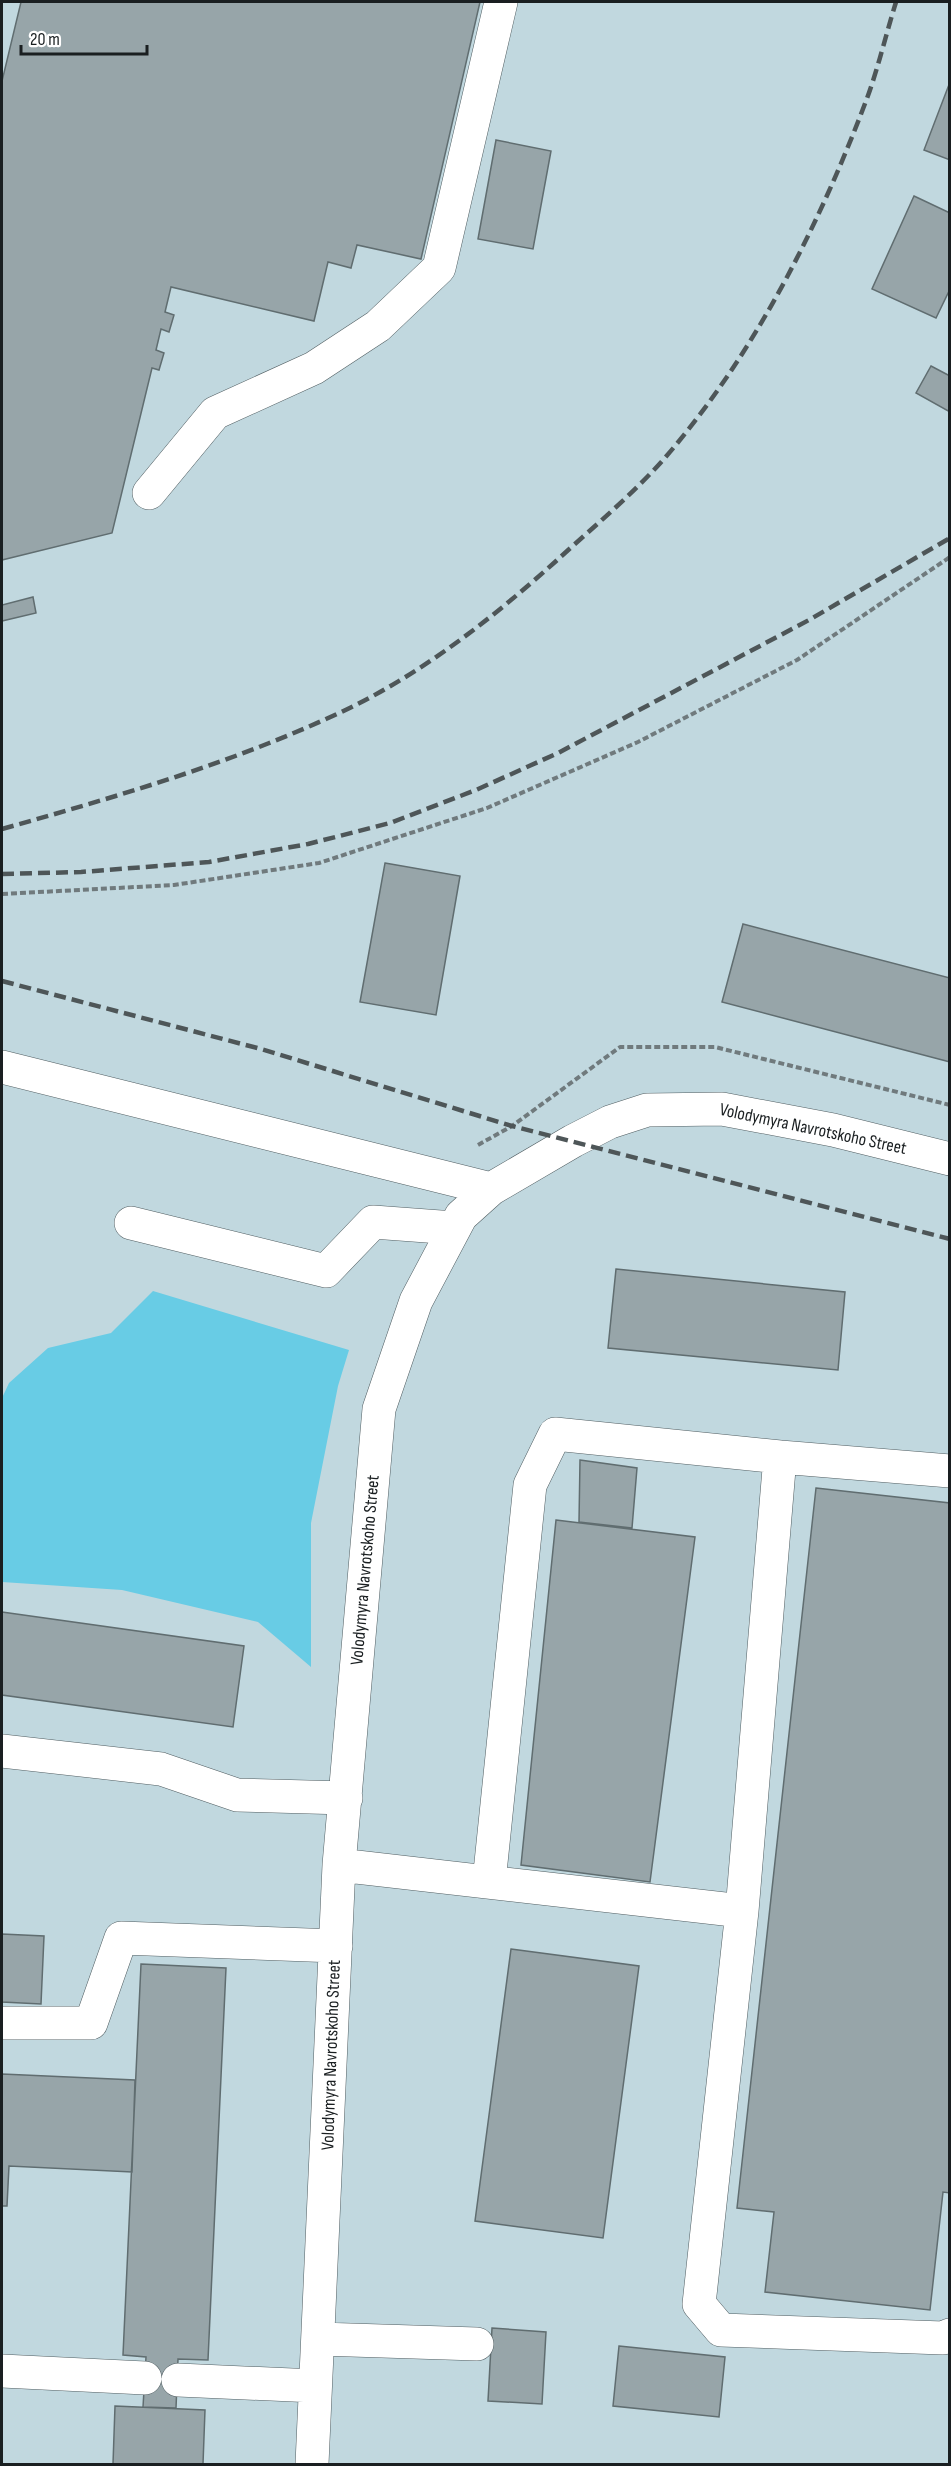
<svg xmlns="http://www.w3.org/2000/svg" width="951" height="2466" viewBox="0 0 951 2466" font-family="'Sofia Sans Condensed',sans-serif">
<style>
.built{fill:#c1d8df}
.green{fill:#68cce5}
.building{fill:#97a5a9;stroke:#606d70;stroke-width:1.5}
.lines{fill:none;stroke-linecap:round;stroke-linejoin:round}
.minor-casing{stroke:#515e62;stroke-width:34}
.path{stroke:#707a7d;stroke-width:4;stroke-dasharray:6 3;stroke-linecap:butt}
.minor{stroke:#fff;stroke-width:33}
.rail{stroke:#4e5658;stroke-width:4.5;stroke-dasharray:12 6;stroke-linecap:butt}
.labels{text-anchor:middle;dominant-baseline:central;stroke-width:4.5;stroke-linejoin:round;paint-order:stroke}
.street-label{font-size:18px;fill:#1a1f21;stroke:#fff}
</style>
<rect width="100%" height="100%" fill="#d4e3e7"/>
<path class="built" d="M2 2H949V2464H2Z"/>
<path class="green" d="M153 1291 349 1350 338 1386 311 1523V1667L258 1622 122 1590 2 1582V1398L9 1383 48 1348 111 1333Z"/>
<path class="building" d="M21 2H480L421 259 357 245 351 268 328 262 314 321 171 287 165 312 174 315 169 332 161 329 156 350 164 353 159 370 152 368 112 533 2 560V81Z
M950 82V160L924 150Z
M496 140 551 151 533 249 478 239Z
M914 196 950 213V289L936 318 872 289Z
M931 366 950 376V412L916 393Z
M33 597 36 613 2 621V605Z
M385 863 460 876 436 1015 360 1002Z
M743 924 950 978V1062L722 1002Z
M616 1269 845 1292 838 1370 608 1348Z
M580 1460 637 1468 632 1528 579 1522Z
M816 1488 950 1503V2193L943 2192 930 2310 765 2292 774 2212 737 2208Z
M556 1520 695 1537 650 1882 521 1865Z
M2 1612 244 1646 233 1727 2 1695Z
M2 1934 44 1936 41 2004 2 2002Z
M511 1949 639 1966 603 2238 475 2221Z
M141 1964 226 1968 208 2360 178 2359 176 2408 143 2407 146 2357 123 2355Z
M2 2074 135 2080 132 2172 9 2166 7 2206H2Z
M492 2328 546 2332 542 2404 488 2401Z
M619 2346 725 2357 719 2417 613 2406Z
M115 2406 205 2410 203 2464H113Z"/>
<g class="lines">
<g class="minor-casing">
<path id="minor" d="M149 493 215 413 314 368 378 326 439 268 501 2
M2 1067 491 1189
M131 1223 326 1271 373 1222 454 1228
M2 1751 161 1769 237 1795 346 1798
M339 1865 742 1911 699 2304 721 2330 943 2338 950 2335
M489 1882 530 1485 555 1434 780 1457
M742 1911 780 1457 950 1471
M2 2023H91L121 1938 336 1946
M319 2339 477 2344
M2 2371 145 2378
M178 2380 315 2386
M312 2464 339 1865 379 1409 416 1301 461 1216 491 1189 573 1141 610 1122 647 1110 722 1109 833 1130 950 1159"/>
</g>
<path class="path" d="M2 894 174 885 319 863 487 808 638 742 797 660 950 557
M478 1145 512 1126 620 1047H715L950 1105"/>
<use href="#minor" class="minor"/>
<path class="rail" d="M2 829C112 798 222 766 326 719 411 682 487 623 555 562 591 529 631 496 663 460 753 357 818 228 866 101 878 69 886 34 896 2
M2 874 81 872 209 862 308 844 390 823 476 790 558 753 809 620 950 538
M2 981 261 1049 512 1126 950 1239"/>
</g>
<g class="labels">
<g class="street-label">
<text transform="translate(813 1129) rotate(12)">Volodymyra Navrotskoho Street</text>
<text transform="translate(365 1570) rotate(-85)">Volodymyra Navrotskoho Street</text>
<text transform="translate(331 2055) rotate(-88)">Volodymyra Navrotskoho Street</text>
</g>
</g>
<rect width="951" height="2466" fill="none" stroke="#1a1f21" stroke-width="6"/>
<path d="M21 45v9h126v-9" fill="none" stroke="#1a1f21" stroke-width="3"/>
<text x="30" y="45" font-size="18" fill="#1a1f21" stroke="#ffffff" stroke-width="4.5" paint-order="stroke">20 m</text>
</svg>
